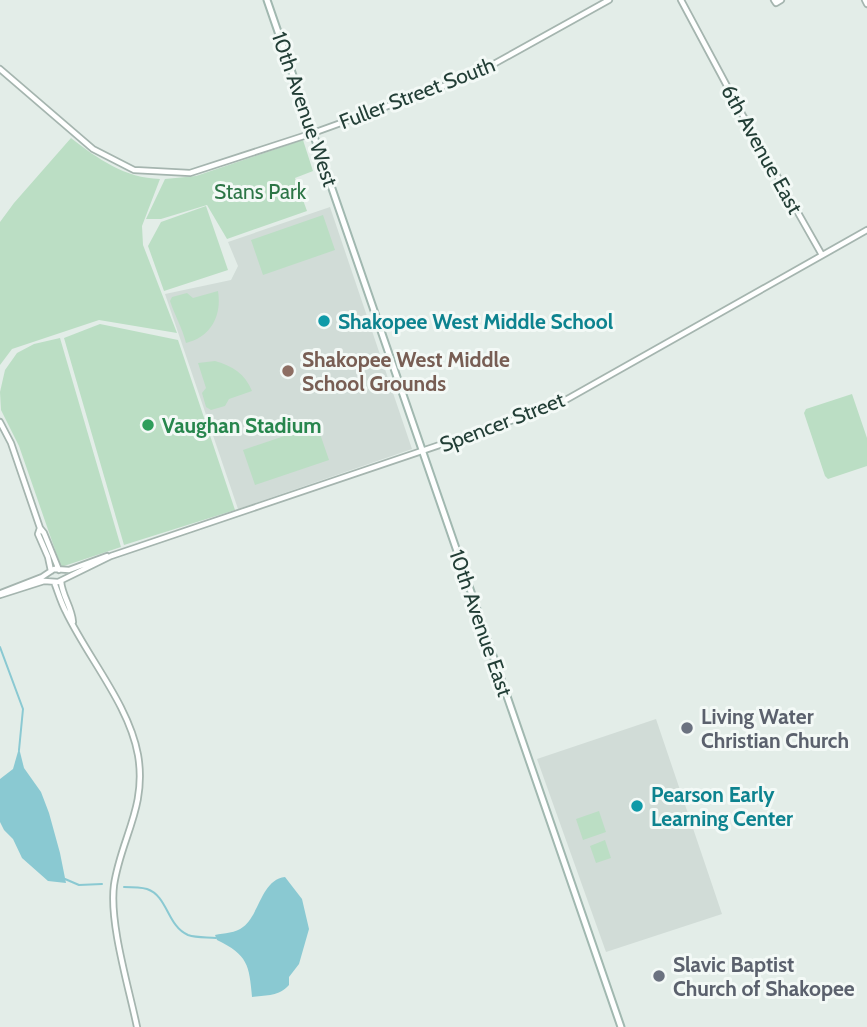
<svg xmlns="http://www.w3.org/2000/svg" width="867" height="1027" viewBox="0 0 867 1027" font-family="Cabin,sans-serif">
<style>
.built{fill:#d1dcd7}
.green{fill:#bbdec4}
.water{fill:#8ac9d2}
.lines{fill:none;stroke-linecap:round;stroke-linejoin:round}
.stream{stroke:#8ac9d2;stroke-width:2}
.tertiary-casing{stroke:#a5b5af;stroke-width:8}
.secondary-casing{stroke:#a1b8b0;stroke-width:9}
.tertiary{stroke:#fff;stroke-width:4.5}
.secondary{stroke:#fff;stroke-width:5}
.culture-dot{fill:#0f9aa8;stroke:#f3f9f6;stroke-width:2.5}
.education-dot{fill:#8d6e63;stroke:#f3f9f6;stroke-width:2.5}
.leisure-dot{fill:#2e9e5b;stroke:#f3f9f6;stroke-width:2.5}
.worship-dot{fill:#6b7280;stroke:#f3f9f6;stroke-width:2.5}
.labels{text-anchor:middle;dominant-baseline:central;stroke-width:6;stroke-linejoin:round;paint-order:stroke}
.street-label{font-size:21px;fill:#223e36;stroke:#f3f9f6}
.park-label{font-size:21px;fill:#2c7546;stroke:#f3f9f6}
.culture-label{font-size:21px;font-weight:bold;fill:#0d838f;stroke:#f3f9f6;text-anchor:start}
.education-label{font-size:21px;font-weight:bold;fill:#785e54;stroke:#f3f9f6;text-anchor:start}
.leisure-label{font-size:21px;font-weight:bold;fill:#27864d;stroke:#f3f9f6;text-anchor:start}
.worship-label{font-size:21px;font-weight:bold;fill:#5b616d;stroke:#f3f9f6;text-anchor:start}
</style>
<rect width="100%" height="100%" fill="#e3ede8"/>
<path class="built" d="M330 207 412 449 238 509 165 294 231 280 238 266 228 242Z
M656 719 722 914 606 952 537 759Z"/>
<path class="green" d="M71 138C98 159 125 178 160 179L142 226 143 245 177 333 99 320 12 349 0 365V222L14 203Z
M303 140 313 171 295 178 307 211 227 239 207 205 161 219H146L165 179 196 176Z
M206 206 228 270 164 291 148 246 161 222Z
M323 215 335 250 263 275 251 240Z
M218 291C222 316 211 337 186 343 182 327 175 316 170 301L172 297 187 293 193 298Z
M100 324 178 340 235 510 124 545 64 338Z
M60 338 121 547 61 567 19 446 1 410 0 392 5 370 17 353 34 344Z
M215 361C233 366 245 374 252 391L229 399 225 406 211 410 206 407 202 393 206 388 198 363Z
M852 394 867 438V466L828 479 825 476 804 413 806 409Z
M317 425 329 460 255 485 243 450Z
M599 811 606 832 583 840 576 819Z
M605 840 611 858 596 863 590 846Z"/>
<path class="water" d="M19 748 24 768 41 792 49 813 60 853 66 883 48 881 22 858 13 839 4 830 0 822V779L13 769Z
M285 877 302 899 309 929 299 964 289 977V985C278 997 266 995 252 997 249 965 248 955 217 940L215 935C224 933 236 933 243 927 260 914 261 880 285 877Z"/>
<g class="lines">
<path class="stream" d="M0 647 23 709 19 750
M65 879 79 885 102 884
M124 887C132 887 140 887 147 889 168 896 167 926 188 935 197 938 207 937 216 938"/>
<g class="tertiary-casing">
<path id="tertiary" d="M681 0 742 114 822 255
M774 0 776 3 781 0
M865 0 867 4
M0 69 93 149 134 170 190 173 313 133 474 75 609 0
M0 422 11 443 40 528 44 533 59 570
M40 528 38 534 48 557 51 571
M61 581C62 596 72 607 73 622
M54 582C58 592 61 603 66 612 88 658 129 705 138 755 147 807 121 838 114 885 109 923 129 988 137 1027
M1 593 42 577 54 569 69 570 107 556
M0 595 44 581 58 582 111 556 555 406 867 230"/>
</g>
<g class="secondary-casing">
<path id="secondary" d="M267 0 621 1027"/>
</g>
<use href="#tertiary" class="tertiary"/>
<use href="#secondary" class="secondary"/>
</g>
<g class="culture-dot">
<circle cx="324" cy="321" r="7"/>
<circle cx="637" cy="806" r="7"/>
</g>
<circle class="education-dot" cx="288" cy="371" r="7"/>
<circle class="leisure-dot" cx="148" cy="425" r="7"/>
<g class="worship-dot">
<circle cx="687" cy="728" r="7"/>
<circle cx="659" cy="976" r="7"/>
</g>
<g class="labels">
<g class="street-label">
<text transform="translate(417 93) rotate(-21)">Fuller Street South</text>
<text transform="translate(305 109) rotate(71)">10th Avenue West</text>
<text transform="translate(762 149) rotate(61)">6th Avenue East</text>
<text transform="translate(502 422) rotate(-21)">Spencer Street</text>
<text transform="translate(481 623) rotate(71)">10th Avenue East</text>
</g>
<g class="park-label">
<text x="260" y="191">Stans Park</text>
</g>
<g class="culture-label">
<text x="338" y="321">Shakopee West Middle School</text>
<text x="651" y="794">Pearson Early<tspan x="651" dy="24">Learning Center</tspan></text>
</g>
<g class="education-label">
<text x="302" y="359">Shakopee West Middle<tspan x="302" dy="24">School Grounds</tspan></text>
</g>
<g class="leisure-label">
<text x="162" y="425">Vaughan Stadium</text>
</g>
<g class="worship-label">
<text x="701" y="716">Living Water<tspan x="701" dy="24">Christian Church</tspan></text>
<text x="673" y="964">Slavic Baptist<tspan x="673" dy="24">Church of Shakopee</tspan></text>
</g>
</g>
</svg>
